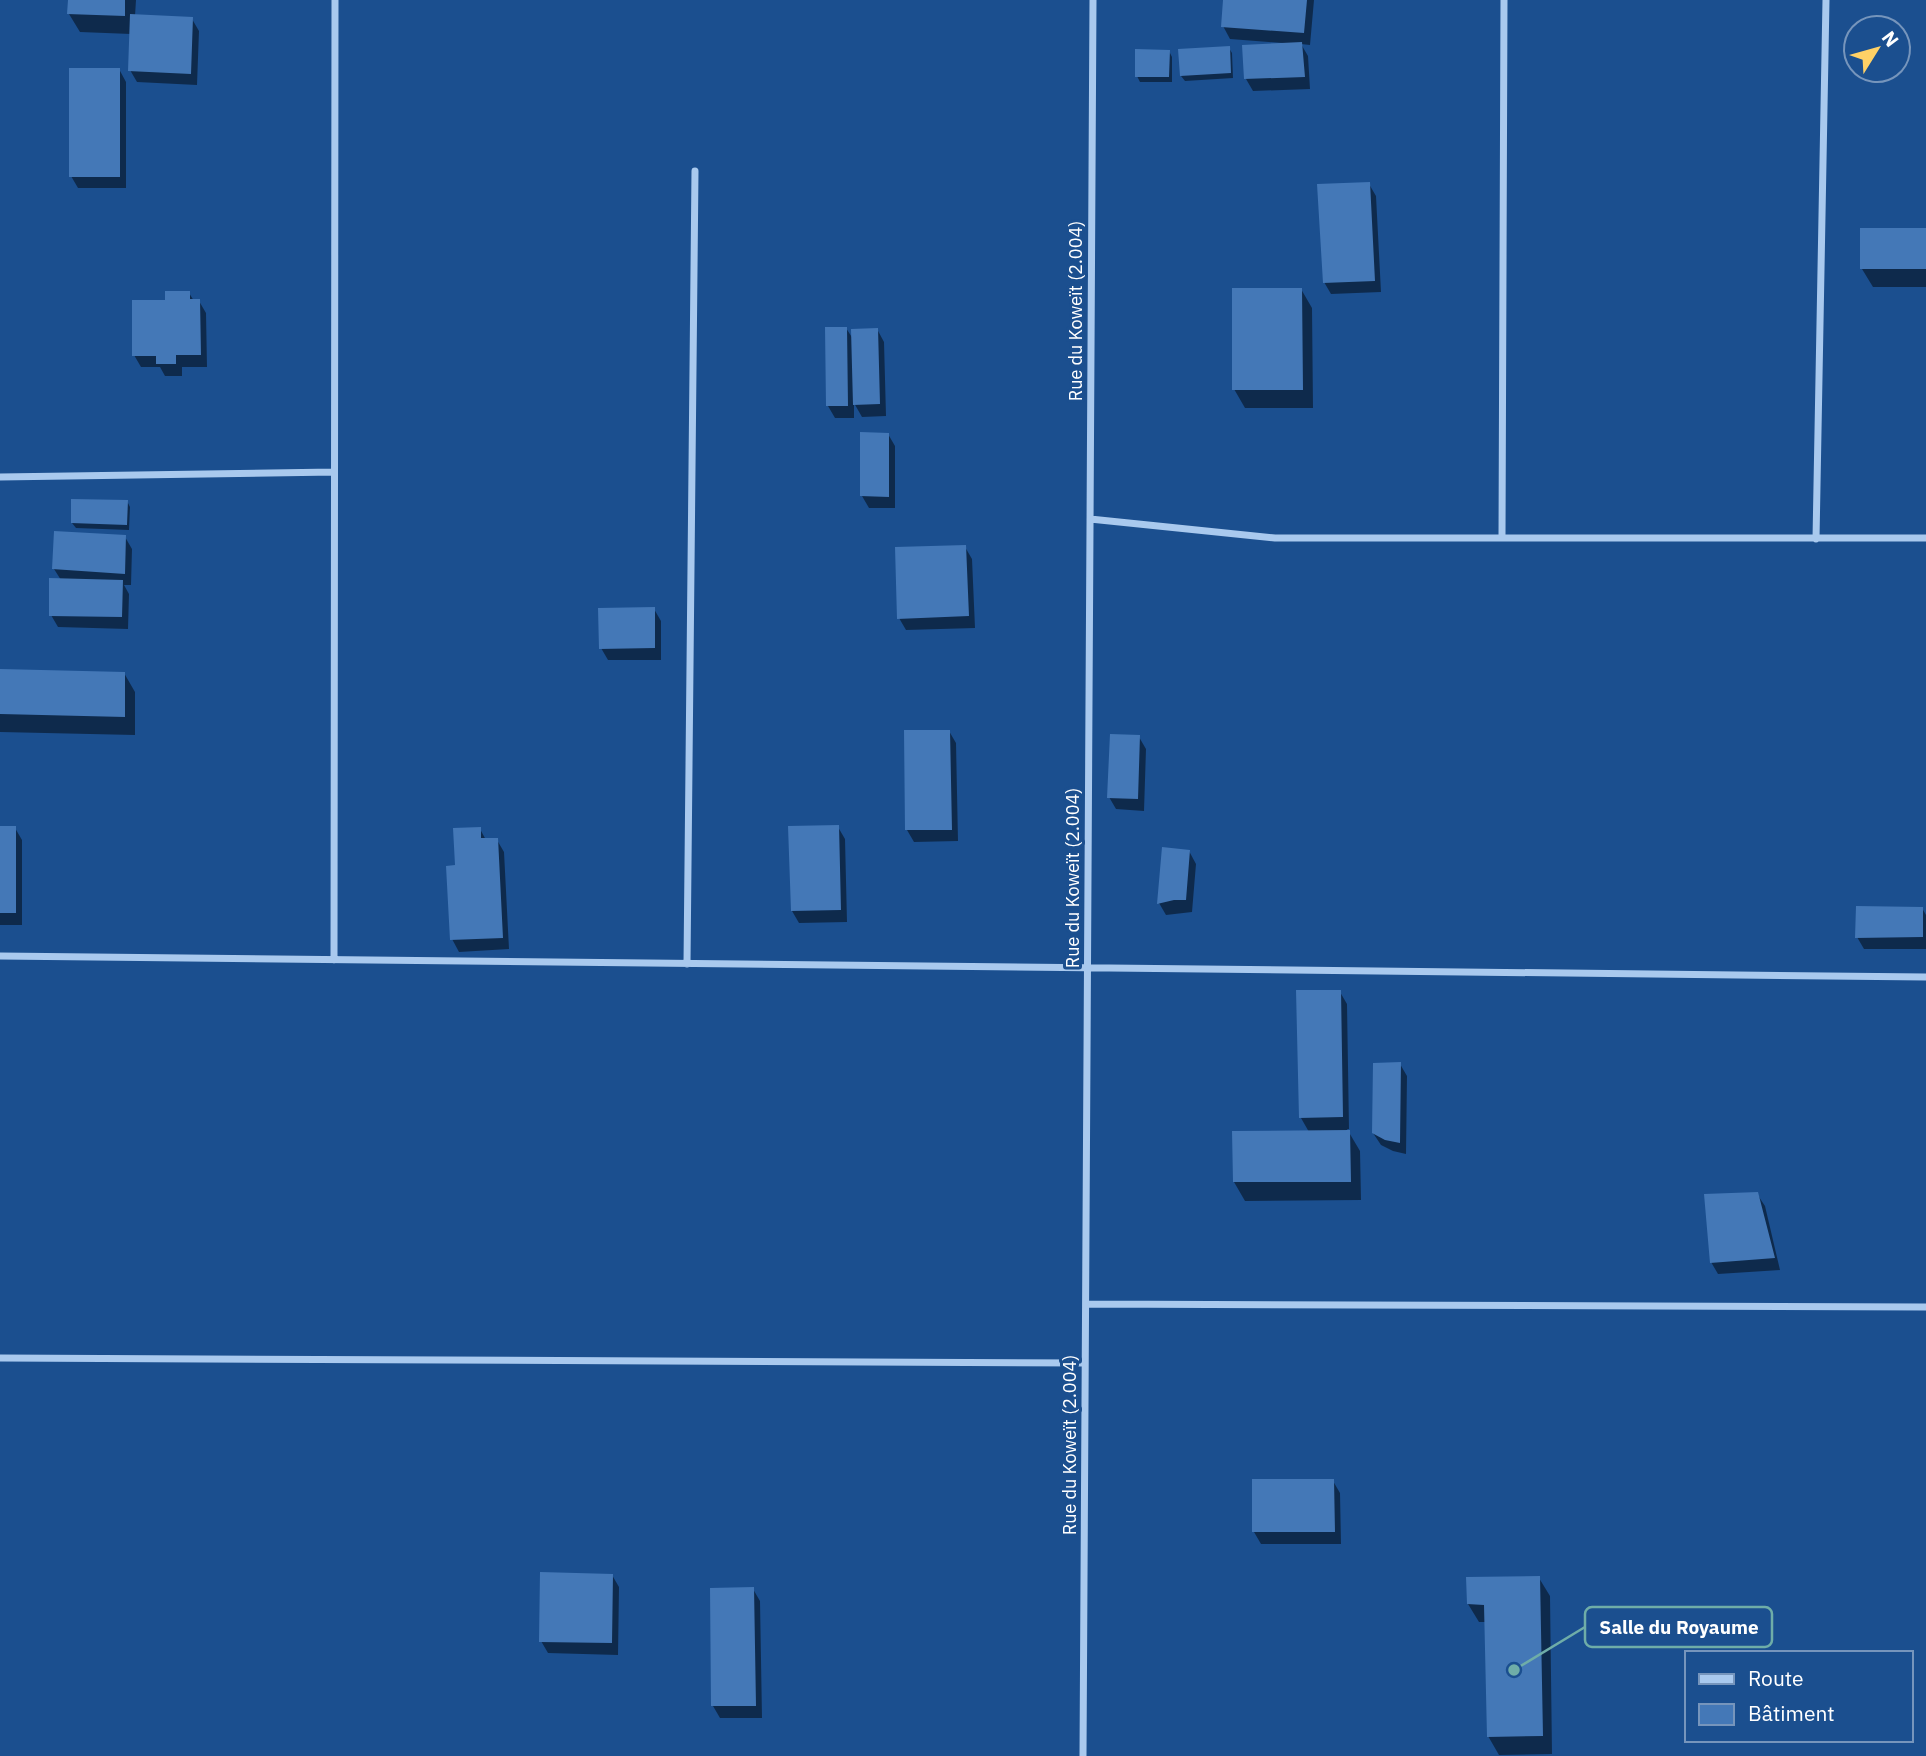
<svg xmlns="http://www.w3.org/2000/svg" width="1926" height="1756" viewBox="0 0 1926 1756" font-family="'IBM Plex Sans',sans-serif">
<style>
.shadow{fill:#0007}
.building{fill:#4478b7}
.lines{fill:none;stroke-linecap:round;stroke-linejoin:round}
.street{stroke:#a9c9ee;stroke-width:7}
.labels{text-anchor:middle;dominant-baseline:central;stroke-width:6;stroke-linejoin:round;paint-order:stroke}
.street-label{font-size:18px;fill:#fff;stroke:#1b4f8f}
.leader{fill:none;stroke:#6fada8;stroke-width:2.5}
.callout-dot{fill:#6fada8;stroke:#1b4f8f;stroke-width:2.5}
.callout{fill:#1b4f8f;stroke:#6fada8;stroke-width:2.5}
.callout-label{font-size:19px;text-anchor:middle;font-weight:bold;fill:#fff}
</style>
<rect width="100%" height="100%" fill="#1b4f8f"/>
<path class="shadow" d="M69 0H136L135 16 192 19 199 31 197 85 137 82 130 70 131 34 80 32 69 14Z
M1225 0H1314L1310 45 1301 44 1308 56 1310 89 1253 91 1246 79 1244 47 1283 45V43L1230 39 1223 26Z
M1229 48 1232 53 1233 78 1185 81 1181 76Z
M1169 51 1172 57V82H1140L1137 76Z
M119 69 126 82V188H78L71 176Z
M1369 184 1376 196 1381 292 1331 294 1324 282Z
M1926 230V287H1873L1862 269Z
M1301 289 1312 308 1313 408H1245L1234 389Z
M189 293 194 301H199L206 313 207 367H182V376H165L160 367H141L134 355 167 301Z
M846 328 853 339 877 329 884 342 886 416 862 417 854 403V418H835L828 406Z
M888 434 895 446V508H869L862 496Z
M127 501 130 507 129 530 76 528 72 523Z
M125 537 132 549 131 585H124L129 594 128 629 58 627 51 615 61 580 54 569Z
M965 547 972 559 975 628 906 630 899 618Z
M654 609 661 621V660H608L601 648Z
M0 670 124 673 135 692V735L0 732Z
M949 731 956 743 958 841 914 842 907 830Z
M1139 737 1146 749 1144 811 1116 809 1109 797Z
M838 827 845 839 847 922 799 923 792 911Z
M0 828H15L22 840V925H0Z
M480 829 486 840H497L504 852 509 949 459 952 452 939 457 867Z
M1189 851 1196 864 1192 912 1166 915 1159 903Z
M1922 908 1926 915V949H1864L1857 937Z
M1340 992 1347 1004 1349 1129H1347L1360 1151 1361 1200 1245 1201 1234 1182 1309 1132 1301 1118Z
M1400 1064 1407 1076 1406 1154 1393 1151 1381 1145 1373 1133Z
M1757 1194 1765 1206 1780 1270 1718 1274 1711 1262Z
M1333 1481 1340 1493 1341 1544H1261L1254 1532Z
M612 1575 619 1587 618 1655 548 1653 541 1641Z
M1539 1578 1550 1596 1552 1754 1499 1755 1488 1736 1486 1622H1479L1468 1604Z
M753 1589 760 1601 762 1718H720L713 1706Z"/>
<path class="building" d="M68 0H125V16L67 14Z
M1223 0H1307L1304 33 1221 27Z
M130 14 193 17 191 74 128 71Z
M1302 42 1305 77 1244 79 1242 45Z
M1230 46 1231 73 1180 76 1178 49Z
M1135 49 1170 50 1169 77H1135Z
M69 68H120V177H69Z
M1370 182 1375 281 1323 283 1317 184Z
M1860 228H1926V269H1860Z
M1232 288H1302L1303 390H1232Z
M165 291H190V299H200L201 355H176V364H156V356H132V300H165Z
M825 327H847L848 406H826Z
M878 328 880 404 853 405 851 329Z
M860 432 889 433V497L860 496Z
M71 499 128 500 127 525 71 523Z
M54 531 126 535 125 574 52 569Z
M966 545 969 616 897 619 895 547Z
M49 578 123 580 122 617 49 616Z
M655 607V648L599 649 598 608Z
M0 669 125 672V717L0 714Z
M904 730H950L952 830H905Z
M1110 734 1140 735 1138 799 1107 798Z
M839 825 841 910 791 911 788 826Z
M0 826H16V913H0Z
M481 827V838H498L503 938 450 940 446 866 455 865 453 828Z
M1162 847 1190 850 1186 900H1174L1157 904Z
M1856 906 1923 907V937L1855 938Z
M1296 990H1341L1343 1117 1299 1118Z
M1401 1062 1400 1143 1385 1140 1372 1133 1373 1063Z
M1350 1130 1351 1182H1233L1232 1131Z
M1758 1192 1775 1258 1710 1263 1704 1194Z
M1252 1479H1334L1335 1532H1252Z
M540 1572 613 1574 612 1643 539 1642Z
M1540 1576 1543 1736 1487 1737 1484 1605 1467 1604 1466 1577Z
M754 1587 756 1706H711L710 1588Z"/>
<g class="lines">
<path class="street" d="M0 477 334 472
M1090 519 1275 538H1926
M1502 537 1504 0
M1816 539 1826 0
M0 956 1926 977
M334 960 335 0
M687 964 695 171
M1086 1304 1926 1307
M0 1358 1085 1363
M1083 1756 1093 0"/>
</g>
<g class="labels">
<g class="street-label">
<text transform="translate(1075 311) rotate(-90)">Rue du Koweït (2.004)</text>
<text transform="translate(1072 878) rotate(-90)">Rue du Koweït (2.004)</text>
<text transform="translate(1069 1445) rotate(-90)">Rue du Koweït (2.004)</text>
</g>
</g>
<path class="leader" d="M1514 1670L1585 1627"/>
<circle class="callout-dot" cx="1514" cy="1670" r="7"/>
<rect class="callout" x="1585" y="1607" width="187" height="40" rx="7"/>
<g class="callout-label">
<text x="1679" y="1634">Salle du Royaume</text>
</g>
<rect x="1685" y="1651" width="228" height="91" fill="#1b4f8f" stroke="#7695bc" stroke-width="2"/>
<rect x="1699" y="1674" width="35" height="10" fill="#a9c9ee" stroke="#7695bc" stroke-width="2"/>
<text x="1748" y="1686" font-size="21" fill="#ffffff">Route</text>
<rect x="1699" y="1704" width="35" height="21" fill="#4478b7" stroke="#7695bc" stroke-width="2"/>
<text x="1748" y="1721" font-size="21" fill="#ffffff">Bâtiment</text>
<g transform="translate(1877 49) rotate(53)"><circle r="33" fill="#1b4f8f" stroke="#7695bc" stroke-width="2"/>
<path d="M0-5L12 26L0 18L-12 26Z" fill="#ffd166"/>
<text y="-10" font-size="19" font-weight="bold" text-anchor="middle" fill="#ffffff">N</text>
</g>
</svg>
